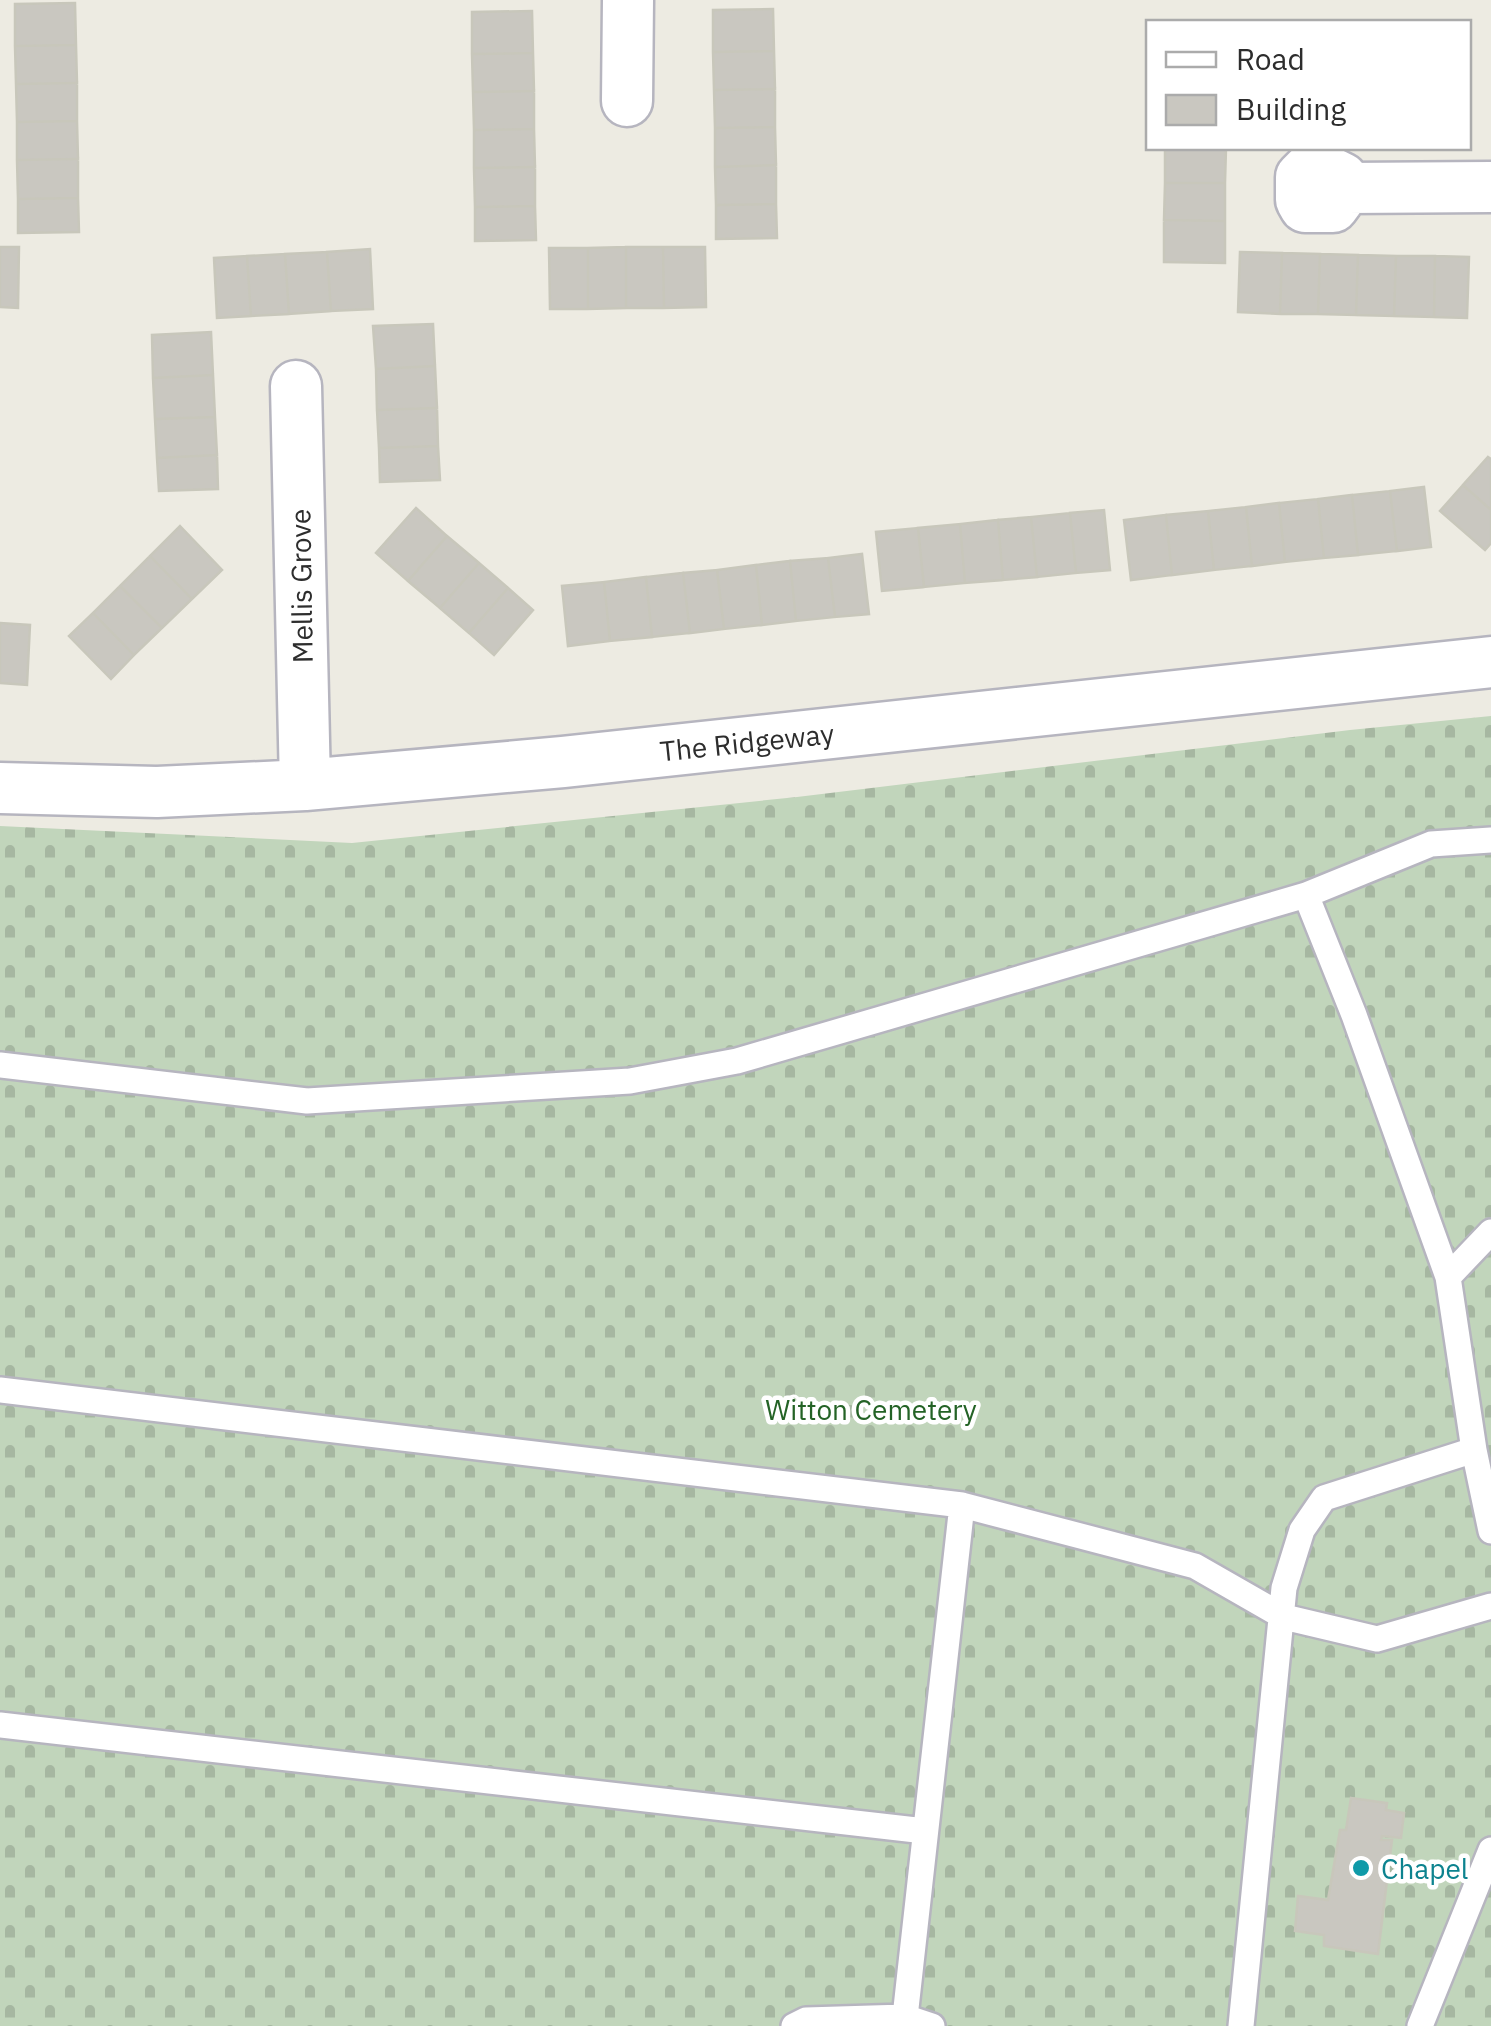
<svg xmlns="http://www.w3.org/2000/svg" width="1491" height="2026" viewBox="0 0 1491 2026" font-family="'IBM Plex Sans',sans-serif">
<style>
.cemetery{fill:url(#cemetery-stones)}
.building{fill:#c9c7c0;stroke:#c8c7bb;stroke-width:2.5}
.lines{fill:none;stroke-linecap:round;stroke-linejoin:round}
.lane-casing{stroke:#b6b5bf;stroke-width:30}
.street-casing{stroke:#b6b5bf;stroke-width:55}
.lane{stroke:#fff;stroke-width:25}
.street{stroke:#fff;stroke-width:50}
.culture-dot{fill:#0f9aa8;stroke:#fff;stroke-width:4}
.labels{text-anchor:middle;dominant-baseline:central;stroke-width:9;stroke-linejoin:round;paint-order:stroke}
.street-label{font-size:28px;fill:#2d2d2d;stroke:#fff}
.park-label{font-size:28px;fill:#246326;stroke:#fff}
.culture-label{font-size:28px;fill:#0d838f;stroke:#fff;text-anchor:start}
</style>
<defs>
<pattern id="cemetery-stones" width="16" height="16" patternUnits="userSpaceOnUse" patternTransform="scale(2.5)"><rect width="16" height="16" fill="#c1d5bb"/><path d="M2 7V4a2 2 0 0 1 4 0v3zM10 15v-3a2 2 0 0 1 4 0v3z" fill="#a6b7a1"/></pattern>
</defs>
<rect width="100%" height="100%" fill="#edebe2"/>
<path class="cemetery" d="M1491 716V2026H0V826L352 843 797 797 1350 730Z"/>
<path class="building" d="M75 3 76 45 15 46V4Z
M773 9 774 51 713 52V10Z
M532 11 533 53 472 54V12Z
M76 45 77 83 16 84 15 46Z
M774 51 775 89 714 90 713 52Z
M533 53 534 91 473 92 472 54Z
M77 83V121L17 122 16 84Z
M775 89V127L715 128 714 90Z
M534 91V129L474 130 473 92Z
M77 121 78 159 17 160V122Z
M775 127 776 165 715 167V128Z
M534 129 535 167 474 168V130Z
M1165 148H1226L1225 183H1165Z
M78 159V198L18 199 17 160Z
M776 165V204L716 205 715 167Z
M535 167V206L475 207 474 168Z
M1165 183H1225V221L1164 220Z
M78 198 79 232 18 233V199Z
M776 204 777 238 716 239V205Z
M535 206 536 240 475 241V207Z
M1164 220 1225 221V263L1164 262Z
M0 247H19L18 308 0 307Z
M626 247V308L588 309V248Z
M626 247H663L664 308H626Z
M663 247H705L706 307 664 308Z
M549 248H588V309H550Z
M370 249 373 309 331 311 327 252Z
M327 252 331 311 289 314 285 254Z
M1240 252 1282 253 1280 314 1238 312Z
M1282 253 1320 254 1318 314H1280Z
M285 254 289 314 251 316 247 256Z
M1320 254 1358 255 1356 315 1318 314Z
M1358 255 1396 256 1394 316 1356 315Z
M247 256 251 316 217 318 214 258Z
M1396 256H1435L1434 317 1394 316Z
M1435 256 1469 257 1467 318 1434 317Z
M433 324 435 366 376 369 373 326Z
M211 332 213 375 153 378 152 335Z
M435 366 437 408 377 410 376 369Z
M213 375 215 417 155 419 153 378Z
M437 408 438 446 379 448 377 410Z
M215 417 217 455 157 458 155 419Z
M438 446 440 480 380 482 379 448Z
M217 455 218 489 159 491 157 458Z
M1488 457 1491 459V510L1463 485Z
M1463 485 1491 510V543L1485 550 1440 511Z
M1424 487 1431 547 1397 551 1390 491Z
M1390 491 1397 551 1358 555 1352 495Z
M1352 495 1358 555 1324 558 1318 499Z
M1318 499 1324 558 1285 562 1279 503Z
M1279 503 1285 562 1252 566 1246 507Z
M1246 507 1252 566 1214 570 1208 511Z
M416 508 447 536 408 581 376 553Z
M1104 510 1110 570 1076 573 1070 513Z
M1208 511 1214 570 1172 575 1166 515Z
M1070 513 1076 573 1037 577 1031 517Z
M1166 515 1172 575 1131 580 1124 520Z
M1031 517 1037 577 1003 580 998 520Z
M998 520 1003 580 965 583 960 524Z
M960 524 965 583 924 587 918 528Z
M180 526 222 570 192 599 150 556Z
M918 528 924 587 882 591 876 532Z
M447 536 479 563 440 608 408 581Z
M862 554 869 614 835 617 828 558Z
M150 556 192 599 162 628 120 586Z
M828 558 835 617 796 621 790 561Z
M790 561 796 621 762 625 756 565Z
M479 563 508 588 469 633 440 608Z
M756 565 762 625 724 629 717 570Z
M717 570 724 629 690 633 683 573Z
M683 573 690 633 652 637 646 577Z
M646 577 652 637 610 641 604 582Z
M604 582 610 641 568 646 562 586Z
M120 586 162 628 134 655 93 613Z
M508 588 533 610 494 655 469 633Z
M93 613 134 655 111 679 69 636Z
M0 623 30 625 27 685 0 683Z
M1351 1798 1387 1803 1386 1810 1404 1813 1401 1838 1382 1836 1381 1840H1392L1378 1954 1324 1946V1935L1295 1931 1298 1896 1328 1900 1340 1830H1346Z"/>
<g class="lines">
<g class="lane-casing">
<path id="lane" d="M0 1065 307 1101 630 1081 737 1061 1306 895 1431 844 1491 840
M1448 1277 1491 1232
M0 1390 962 1505 1195 1566 1284 1617 1377 1639 1491 1606
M1474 1450 1491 1531
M0 1725 925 1831
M905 2017 962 1505
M794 2026 806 2020 905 2017 932 2026
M1241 2026 1284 1588 1302 1530 1324 1498 1474 1450 1448 1277 1354 1015 1306 895
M1420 2026 1491 1850"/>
</g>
<g class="street-casing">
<path id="street" d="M627 101 628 0
M1322 168 1342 178 1347 188 1333 207H1305L1301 200V177L1309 169Z
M1347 188 1491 187
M296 386 305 785
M0 788 157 792 305 785 563 762 1491 662"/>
</g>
<use href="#lane" class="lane"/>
<use href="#street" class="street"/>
</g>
<circle class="culture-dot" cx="1361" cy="1868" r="10"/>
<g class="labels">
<g class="street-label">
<text transform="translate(301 586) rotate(-91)">Mellis Grove</text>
<text transform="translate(747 742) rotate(-6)">The Ridgeway</text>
</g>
<g class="park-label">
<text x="871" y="1409">Witton Cemetery</text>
</g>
<g class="culture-label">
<text x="1381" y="1868">Chapel</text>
</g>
</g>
<rect x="1146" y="20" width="325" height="130" fill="#ffffff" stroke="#ababab" stroke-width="2.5"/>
<rect x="1166" y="52" width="50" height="15" fill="#ffffff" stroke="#ababab" stroke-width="2.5"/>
<text x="1236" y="70" font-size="30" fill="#2d2d2d">Road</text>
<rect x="1166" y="95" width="50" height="30" fill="#c9c7c0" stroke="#ababab" stroke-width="2.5"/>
<text x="1236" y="120" font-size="30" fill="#2d2d2d">Building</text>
</svg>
